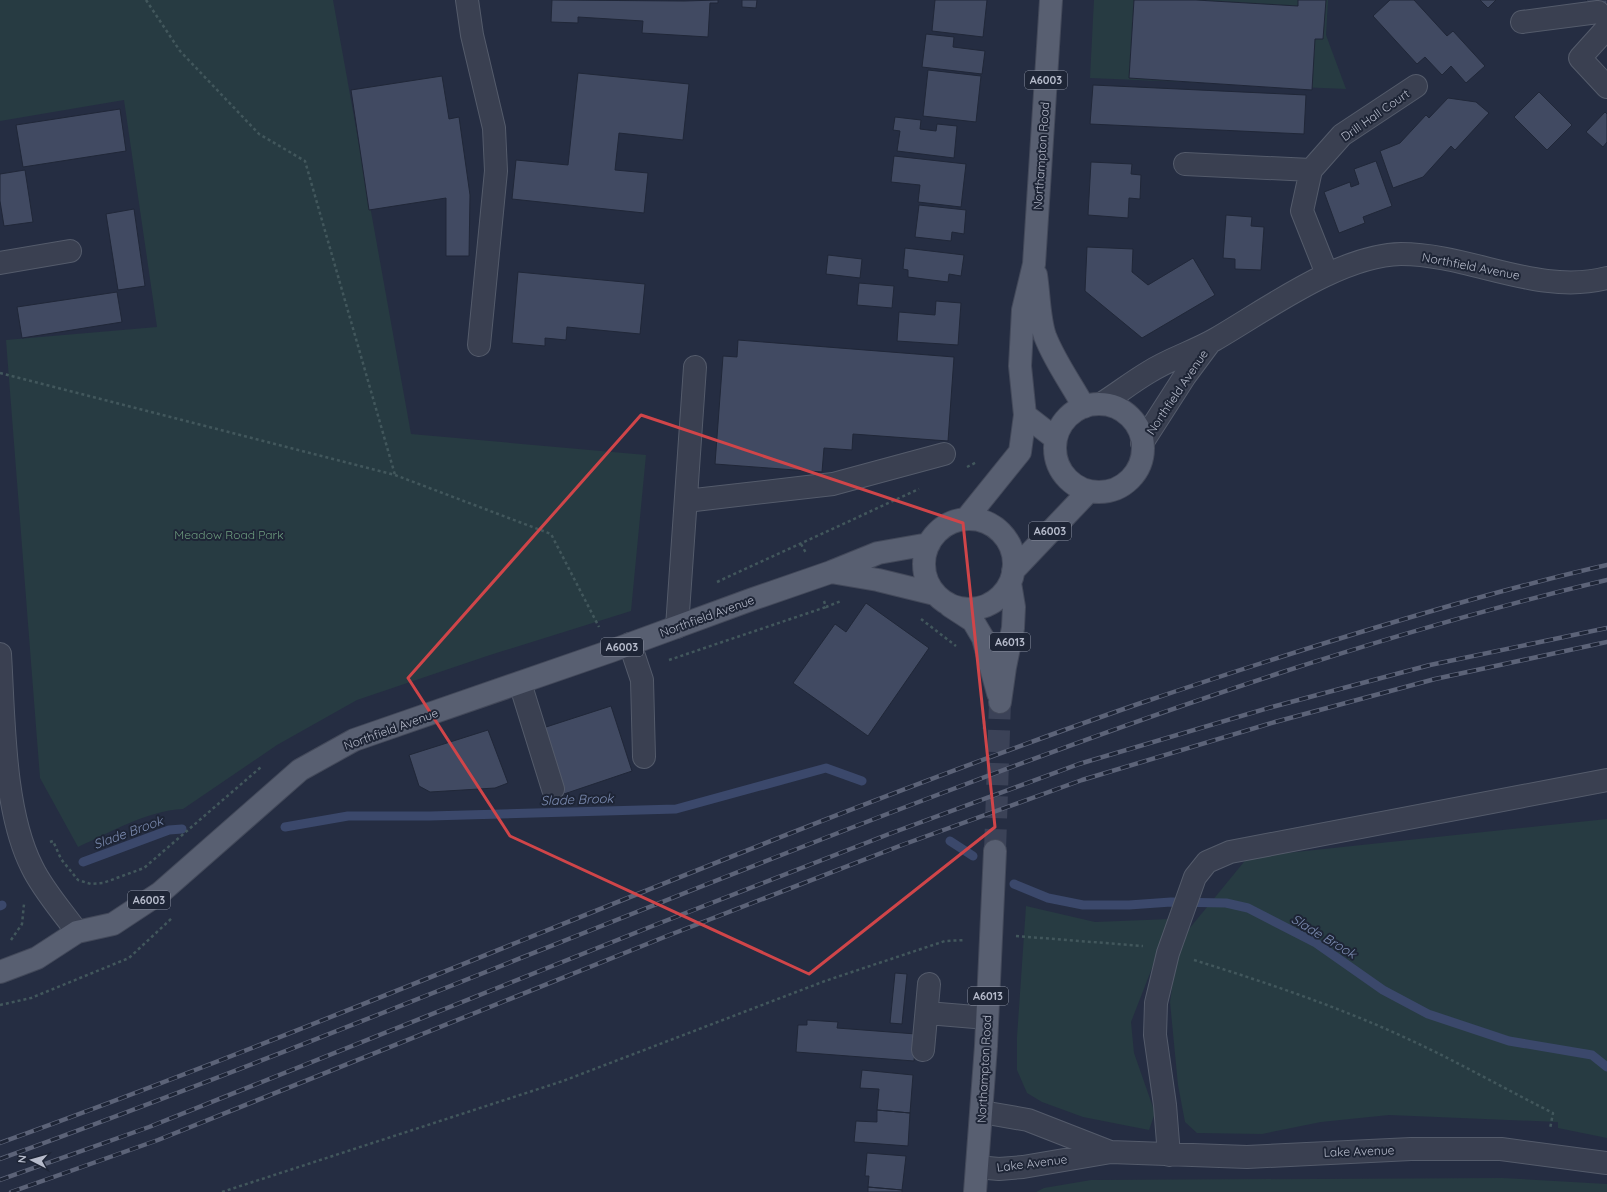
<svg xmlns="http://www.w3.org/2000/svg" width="1607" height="1192" viewBox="0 0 1607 1192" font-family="Quicksand,sans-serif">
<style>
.green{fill:#273b42}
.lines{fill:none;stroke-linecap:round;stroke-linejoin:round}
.stream{stroke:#3b486b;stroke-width:9}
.building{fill:#414a62;stroke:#202738}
.major-tunnel{stroke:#3b4257;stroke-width:22;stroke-dasharray:22 11;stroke-linecap:butt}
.minor-casing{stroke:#545b6b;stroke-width:24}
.major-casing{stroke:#43495a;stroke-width:24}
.path{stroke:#42575c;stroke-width:2.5;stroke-dasharray:3 3;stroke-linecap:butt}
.minor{stroke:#3a4051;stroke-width:22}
.major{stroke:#585f71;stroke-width:22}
.rail-casing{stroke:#5c6378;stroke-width:4.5}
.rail{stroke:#1e2536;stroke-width:3;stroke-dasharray:9;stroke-linecap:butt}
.marked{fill:none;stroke:#d04549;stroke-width:3;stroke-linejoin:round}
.labels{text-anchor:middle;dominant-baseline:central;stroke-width:4;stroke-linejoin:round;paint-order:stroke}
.shield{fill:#1e2536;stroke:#888e9e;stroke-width:1}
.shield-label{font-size:11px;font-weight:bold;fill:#b6bbcb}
.street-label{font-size:12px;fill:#b6bbcb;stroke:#1e2536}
.park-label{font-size:12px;fill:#6d9d7f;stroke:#1e2536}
.water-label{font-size:13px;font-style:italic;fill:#7d8db3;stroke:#1e2536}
</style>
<rect width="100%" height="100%" fill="#252d42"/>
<path class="green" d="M0 0H333L411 434 646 455 631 611 490 655 357 700 277 745 183 809C146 811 111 832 78 847L40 778 6 340 157 327 124 100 0 121Z
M1094 0H1328L1326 35 1346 89 1090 78Z
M1607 819V1138L1558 1128V1122L1389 1115 1321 1122 1262 1134 1197 1133 1185 1122 1178 1085 1170 1002 1175 967 1189 929 1248 857Z
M1026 906 1095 922 1171 919 1131 1022 1134 1053 1155 1113 1149 1130 1083 1117 1042 1102 1027 1093 1017 1070V1037Z
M1502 1178 1607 1184V1192H1036L1044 1188 1091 1180Z"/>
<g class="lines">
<path class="stream" d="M285 827 348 816H430L676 809 826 768 862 781
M950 841 973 856
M83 862 169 830 182 829
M1014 884 1048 898 1083 905H1129L1171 902 1226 903 1248 908 1316 943 1383 990 1428 1014 1509 1041 1592 1055 1607 1067
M0 906 2 905"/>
</g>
<path class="building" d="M552 0 684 1 718 0V3H710L708 37 642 33 643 21 578 17V23L551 22Z
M742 0H757L756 8 742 7Z
M935 0H987L983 37 932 31Z
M1134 0H1196L1298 6V0H1326L1323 39H1315L1312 90 1129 78Z
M1390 0H1414L1447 36 1453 31 1485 66 1466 83 1451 66 1442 75 1425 57 1417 64 1373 16Z
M1480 0H1496L1488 8Z
M1586 0H1607V22Z
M926 34 954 37 953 47 985 51 982 74 922 67Z
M928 70 981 76 976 122 923 116Z
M578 73 689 84 683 140 619 133 615 170 648 173 644 213 512 199 516 160 568 165Z
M442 76 449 119 459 117 470 195 469 256H446V198L369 210 351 90Z
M1093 85 1306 95 1304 134 1090 124Z
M1539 92 1572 125 1547 150 1514 117Z
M1448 98 1476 102 1489 113 1455 150 1451 146 1423 177 1393 188 1380 151 1400 143 1426 115 1429 118Z
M120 109 126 151 23 167 16 125Z
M1605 112 1607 114V142L1603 147 1586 132Z
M895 117 921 120 920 129 936 131 937 124 957 126 954 158 897 151 900 131 893 130Z
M894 156 966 164 961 207 918 202 920 185 891 182Z
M1376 161 1392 206 1363 217 1365 223 1339 233 1324 192 1350 182 1351 187 1359 184 1354 169Z
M1091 162 1132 164 1131 174 1141 175 1140 199 1129 198 1128 218 1088 215Z
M25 170 33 222 4 226 0 201V174Z
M919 205 966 210 964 234 952 232 951 241 915 237Z
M134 209 145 286 118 290 106 214Z
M1226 215 1252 217 1251 226 1264 227 1261 270 1235 269V259L1223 258Z
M1087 247 1133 249 1132 272 1148 285 1193 258 1215 295 1142 338 1085 291Z
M905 248 964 255 961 276 949 274 948 282 908 277V270L903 269Z
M828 255 862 259 860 278 826 274Z
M518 272 645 284 640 334 567 327 566 340 545 338V346L512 343Z
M859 283 894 286 892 308 857 305Z
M117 292 122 322 22 338 17 307Z
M936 301 961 303 958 345 897 341 899 312 935 315Z
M738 340 954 357 948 441 853 434 852 450 824 448 822 472 715 464 723 356 737 357Z
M866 603 929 648 868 736 793 683 835 624 846 632Z
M611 706 632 771 564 794 543 728Z
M488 730 508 783 495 788 430 792 419 786 409 755Z
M895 973 907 974 902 1024 890 1023Z
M807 1020 838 1022 837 1028 916 1034 914 1061 796 1052 798 1025H807Z
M862 1070 913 1075 910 1113 877 1110 879 1089 860 1088Z
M877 1110 910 1113 908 1146 854 1142 856 1121 877 1122Z
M867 1153 906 1156 902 1190 868 1187 869 1176H865Z
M868 1187 902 1190V1192H868Z"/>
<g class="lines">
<path class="major-tunnel" d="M995 851 1000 702"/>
<g class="minor-casing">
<path id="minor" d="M467 0 472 35 494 128 496 171 479 345
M1522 22 1598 12
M1607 28 1580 58 1607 87
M1185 164 1311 170
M0 263 70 251
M1327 274 1302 211 1311 170 1342 135 1416 86
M1101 404C1117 394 1132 382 1149 372 1169 359 1193 352 1214 340 1266 310 1340 255 1401 254 1470 254 1539 296 1607 278
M1142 443 1185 376 1208 345
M686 501 833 484 944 454
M677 627 695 367
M630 644 642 680 644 757
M0 654C4 717 3 810 32 867 43 890 62 911 77 932
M520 683 553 789
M927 1013 987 1018
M923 1050 929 984
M982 1112 1028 1120 1110 1152
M1169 1155 1165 1105 1155 1035 1156 1003 1168 953 1195 877 1207 862 1230 852 1607 780
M977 1167 999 1169 1023 1167 1111 1152 1247 1157 1411 1149H1501L1607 1163"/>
</g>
<g class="major-casing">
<path id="major" d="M1036 275C1039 294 1039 319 1045 336 1055 362 1071 383 1084 407
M1055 448a44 44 0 1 1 88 0a44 44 0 1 1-88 0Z
M1025 415 1056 439
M1020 452 1025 415 1020 366 1023 310 1034 264 1051 0
M966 519 1020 452
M924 564a45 45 0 1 1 90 0a45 45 0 1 1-90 0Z
M1013 571 1088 492
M831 572 878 580 935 594
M950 606 973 621 983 638 998 693
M1000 702 1005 667 1013 628 1014 607 1010 583
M0 972 37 958 77 932 113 924 160 893 300 770 354 740 611 651 750 600 831 572 878 553 929 544
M975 1192 986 1046 995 851"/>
</g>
<path class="path" d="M146 0 180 51 259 134 305 161 395 475
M0 373 395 475 551 534 599 627
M967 467 977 462
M801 544 806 553
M717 582 919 489
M824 601 826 607 841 601
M921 619 956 646
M669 660 826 607
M984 721V729
M50 842 53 841 61 859 78 880 91 884 103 883 144 868 261 767
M1016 936 1143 946
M11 940 22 924 24 904
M1194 960C1271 984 1348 1010 1421 1045 1465 1066 1509 1091 1553 1113L1550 1129
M0 1005 31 998 129 958 172 918
M222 1192 563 1081 825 981 945 941 965 940"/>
<use href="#minor" class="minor"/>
<use href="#major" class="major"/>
<g class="rail-casing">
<path id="rail" d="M0 1143C383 1005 754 837 1138 704 1241 669 1344 636 1449 606 1502 591 1554 577 1607 565
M0 1159C320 1043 634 909 953 789 1167 708 1384 633 1607 580
M0 1180 149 1127 660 923 889 834 1079 764 1272 707 1430 665 1607 628
M11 1192 158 1140 667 936 902 845 1082 780 1275 722 1435 679 1607 642"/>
</g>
<use href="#rail" class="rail"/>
</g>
<path class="marked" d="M641 415 963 523 995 827 809 974 510 836 408 678Z"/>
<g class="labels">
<g class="shield">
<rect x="1025" y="71" width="42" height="18" rx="3"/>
<rect x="1029" y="522" width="42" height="18" rx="3"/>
<rect x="990" y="633" width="40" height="18" rx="3"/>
<rect x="601" y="638" width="42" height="18" rx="3"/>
<rect x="128" y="891" width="42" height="18" rx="3"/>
<rect x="968" y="987" width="40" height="18" rx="3"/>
</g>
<g class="shield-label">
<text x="1046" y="80">A6003</text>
<text x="1050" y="531">A6003</text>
<text x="1010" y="642">A6013</text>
<text x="622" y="647">A6003</text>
<text x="149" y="900">A6003</text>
<text x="988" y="996">A6013</text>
</g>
<g class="street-label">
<text transform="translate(1375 115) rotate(-35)">Drill Hall Court</text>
<text transform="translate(1041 156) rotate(-86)">Northampton Road</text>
<text transform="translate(1471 266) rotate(11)">Northfield Avenue</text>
<text transform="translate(1177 392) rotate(-56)">Northfield Avenue</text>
<text transform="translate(707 616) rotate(-20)">Northfield Avenue</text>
<text transform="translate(391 729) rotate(-20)">Northfield Avenue</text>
<text transform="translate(984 1069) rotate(-87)">Northampton Road</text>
<text transform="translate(1359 1151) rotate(-2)">Lake Avenue</text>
<text transform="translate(1032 1163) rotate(-7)">Lake Avenue</text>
</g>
<g class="park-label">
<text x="229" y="534">Meadow Road Park</text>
</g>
<g class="water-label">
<text transform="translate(577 799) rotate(-2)">Slade Brook</text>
<text transform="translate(128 832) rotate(-20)">Slade Brook</text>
<text transform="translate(1324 936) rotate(31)">Slade Brook</text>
</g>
</g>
<g transform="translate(32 1160) rotate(276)" stroke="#1e2536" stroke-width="3" paint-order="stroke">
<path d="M0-3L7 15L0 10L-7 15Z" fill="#b6bbcb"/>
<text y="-6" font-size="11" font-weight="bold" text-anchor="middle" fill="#b6bbcb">N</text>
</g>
</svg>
